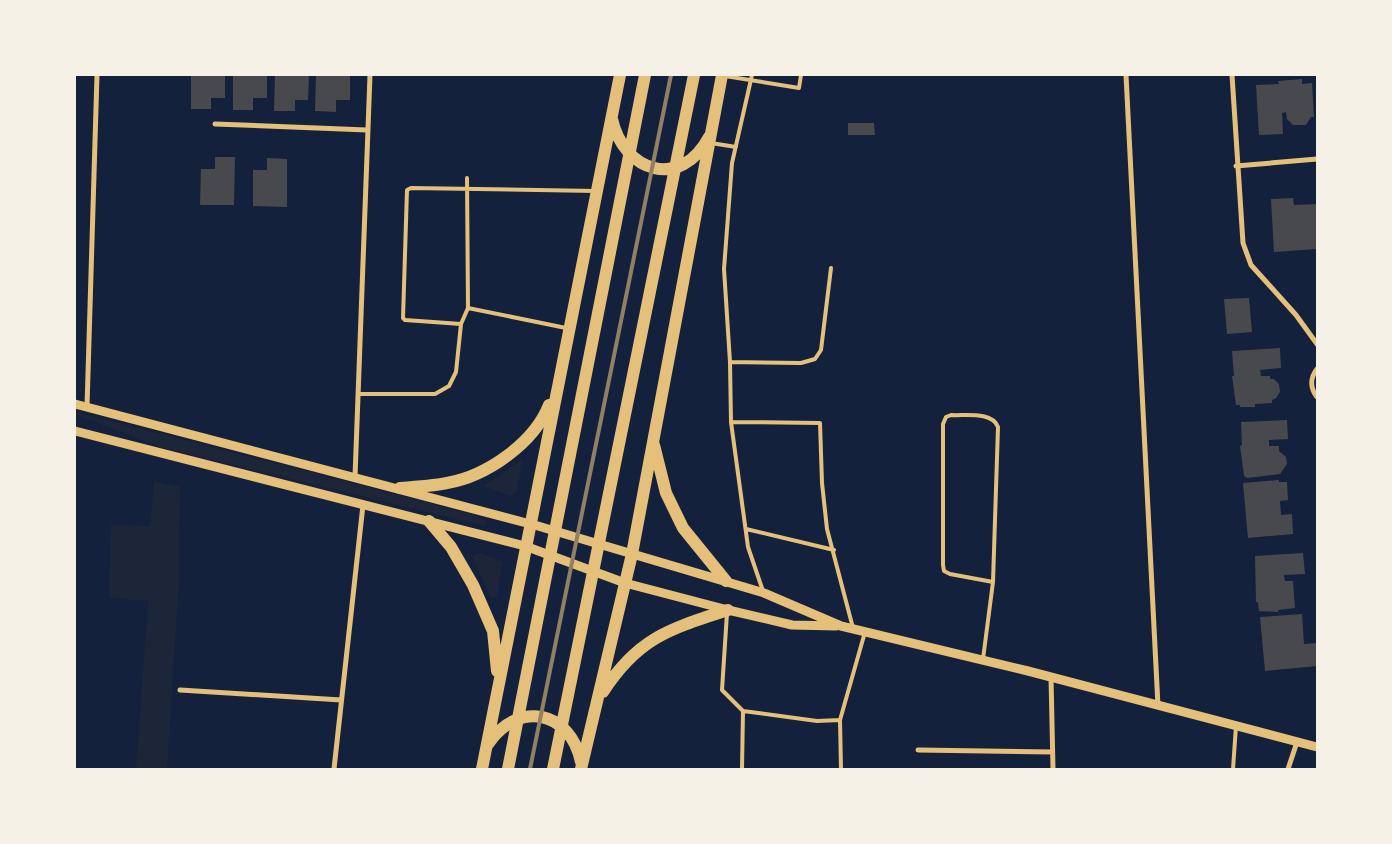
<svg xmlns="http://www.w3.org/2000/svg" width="1392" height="844" viewBox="0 0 1392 844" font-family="'Fira Sans',sans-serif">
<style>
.green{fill:#1d2539}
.building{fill:#48494c}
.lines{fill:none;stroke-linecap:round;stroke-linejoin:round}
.service{stroke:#e5c07b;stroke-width:4}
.minor{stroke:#e5c07b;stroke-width:5}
.tertiary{stroke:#e5c07b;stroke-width:9}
.primary{stroke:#e5c07b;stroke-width:12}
.rail{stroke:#918062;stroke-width:4}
</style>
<rect width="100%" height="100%" fill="#14213d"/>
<path class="green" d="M75 412 471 514 487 521 485 526 160 447 75 414Z
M522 460 517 491 511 496 483 486Z
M154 481 180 487 179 579 167 769H136L148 601 109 598 111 525 150 526Z
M481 553 502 562 497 597H490L472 556Z"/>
<path class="building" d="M191 75H225V98H211V109H191Z
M233 75H267V98H253V110H233Z
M275 75H309L308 100H295V111H274Z
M316 75H350V100H336V112L315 111Z
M1302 79V84L1312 83 1314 117H1311L1306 125H1293L1287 119 1286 112 1282 113 1283 134 1259 135 1256 85 1279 84 1278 81Z
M848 123H874L875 135H848Z
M215 157H235L234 205H200L201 169H215Z
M267 158 287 159V207L253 206V170H267Z
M1293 198 1294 205 1317 204V249L1274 252 1271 199Z
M1249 298 1252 332 1227 334 1224 299Z
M1280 348 1281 368 1260 370 1261 376H1270V379H1274L1279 384 1280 392 1276 398 1272 400V403L1255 404V407H1240V405H1236L1232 376H1234L1232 351Z
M1287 420 1288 439 1269 440V446H1279V451L1286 457 1287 464 1280 474 1247 478 1244 476 1240 446 1242 445 1241 422Z
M1279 480V482H1287L1288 500 1280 501 1281 515 1292 514 1293 534 1248 538 1243 483Z
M1303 553 1305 574 1284 575 1285 581H1293L1295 608 1278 610V612L1259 611 1258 602H1256L1255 556Z
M1302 614 1304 644 1317 643V666L1265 671 1260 617Z"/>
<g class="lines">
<path class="service" d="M752 75 732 163 724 269 730 362 731 422 748 547 763 591
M725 76 799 88 801 75
M711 143 736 147
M468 308 566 328
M461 324 405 320 403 318 407 190 411 188 596 191
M730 362 801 363 815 359 821 350 831 268
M358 394H435L449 386 456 372 461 324 468 308 467 178
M731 422 820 423 822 483 827 529 853 628
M746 529 834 550
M727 613 722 690 743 711 742 769
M983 659 993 582 998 427C992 411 965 416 951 415L946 417 943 424V565L944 571 950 574 993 582
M743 711 817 721 840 720
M841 769 840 720 865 632
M1233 769 1236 726"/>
<path class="minor" d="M1126 75 1158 706
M1232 75 1243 243 1251 265 1296 315 1317 344
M215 124 367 130
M1236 166 1317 159
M1317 369C1310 378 1310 388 1317 397
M87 407 97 75
M355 477 370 75
M1051 677 1053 769
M180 690 341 700
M918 750 1052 752
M334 769 363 505
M1288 769 1297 742"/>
<path class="tertiary" d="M75 404 538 526 764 593 841 626 1028 671 1317 747
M75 431 525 546 625 583 728 610 792 625 836 626"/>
<path class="primary" d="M612 119C624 173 681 190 709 137
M654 445 666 493 683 528 726 581
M400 488C416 487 432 486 447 483 487 476 534 443 549 405
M429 521 451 547 473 585 493 631 497 671
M603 692C638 638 669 629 728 610
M488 744C518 700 570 710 581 762
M482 769 620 75
M508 769 645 75
M553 769 694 75
M581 769 632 554 722 75"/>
<path class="rail" d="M530 769 671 75"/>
</g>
<rect width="1392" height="844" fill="none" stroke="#f6f1e7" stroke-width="152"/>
</svg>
